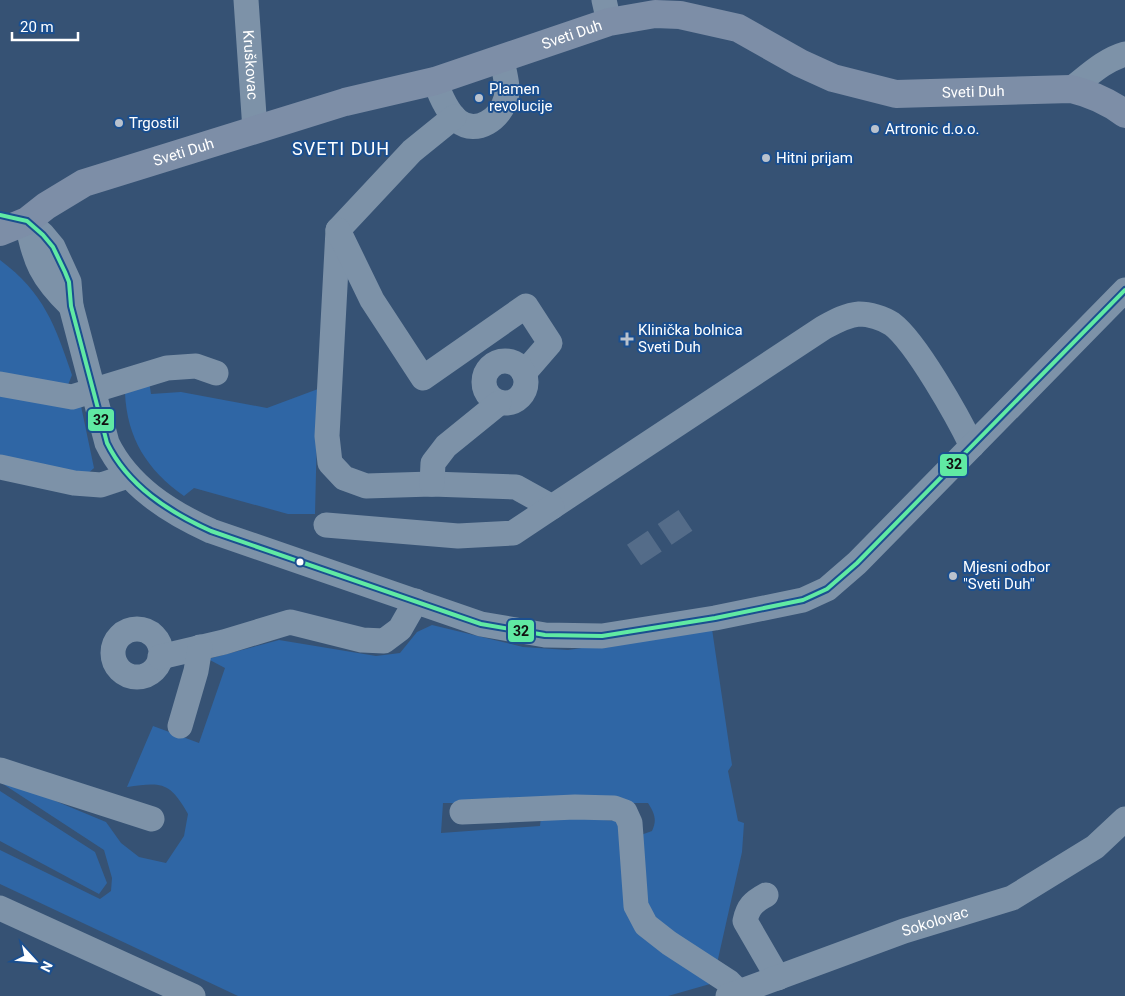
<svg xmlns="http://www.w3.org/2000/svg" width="1125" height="996" viewBox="0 0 1125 996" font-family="Roboto,sans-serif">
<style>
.green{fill:#2f66a5}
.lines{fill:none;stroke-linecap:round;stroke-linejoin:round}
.minor-tunnel{stroke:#546c89;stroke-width:25;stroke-dasharray:25 12;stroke-linecap:butt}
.minor{stroke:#7d92a8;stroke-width:25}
.major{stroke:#7d8ea7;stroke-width:28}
.bus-1-casing{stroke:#1b4f8f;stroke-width:8}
.bus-1{stroke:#60e9a3;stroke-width:4}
.poi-dot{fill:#b9c2ce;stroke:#1b4f8f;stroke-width:2}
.bus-dot{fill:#fff;stroke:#1b4f8f;stroke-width:2}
.labels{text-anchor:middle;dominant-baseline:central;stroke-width:4;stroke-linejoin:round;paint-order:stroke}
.street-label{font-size:15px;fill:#fff;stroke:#1b4f8f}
.poi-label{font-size:15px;fill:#fff;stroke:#1b4f8f;text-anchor:start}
.quarter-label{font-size:18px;letter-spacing:1px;fill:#fff;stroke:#1b4f8f}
.line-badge{stroke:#1b4f8f;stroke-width:2}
.pale-badge-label{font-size:14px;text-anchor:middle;font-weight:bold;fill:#111}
</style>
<rect width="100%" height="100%" fill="#365274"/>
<path class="green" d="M0 260C44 293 55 325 72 375L68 385 0 380Z
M149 381 151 394 181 392 267 408 318 389 315 514H288L194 488 184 496C147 470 127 438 125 393Z
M0 392 81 406 94 468 86 475 0 459Z
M432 625 523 647 568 650 712 629 732 765 728 771 738 821 744 823 742 852 716 968 652 920 642 901 638 836 652 831C657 820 655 814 648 803H443L441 833 540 826 541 816 619 821 627 909 710 984 668 996H238L0 884V850L100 899 111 891 112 878 104 850 0 782V778L106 822 121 843 139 857 166 863 184 836 188 814C170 782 162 782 127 787L153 726 199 743 225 668 208 659 279 640 376 656 400 653 417 632Z
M0 791 95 852 107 883 99 894 0 841Z"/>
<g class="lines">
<path class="minor-tunnel" d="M634 555 686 520"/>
<g class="minor">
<path id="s1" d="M246 0 255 130"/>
<path d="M604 0 609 22"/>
<path d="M435 81C440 95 447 112 458 121 477 136 501 118 506 98 509 86 504 72 502 60"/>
<path d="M1071 89C1088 76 1104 60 1125 54"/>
<path d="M454 117 412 151 338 230 327 436 330 463 344 478 366 486 432 484 516 487 552 507 823 328C834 322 846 315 859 314 869 314 883 318 892 324 916 342 958 417 972 446"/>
<path d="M27 221 43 235 53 247 69 282 71 306 107 443C128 486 169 512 211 531L481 624 545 635 602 636 715 618 803 600 827 589 857 563 1125 290"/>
<path d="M27 221C34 261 42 278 71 306"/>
<path d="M338 230 372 300 423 378 526 306 550 343 524 373"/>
<circle cx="505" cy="382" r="21"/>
<path d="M0 384 72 397 167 368 196 366 216 373"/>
<path d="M0 467 74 483 101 485 128 476"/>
<path d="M432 484 433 463 446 446 499 403"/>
<path d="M326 525 458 536 513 533 552 507"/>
<circle cx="137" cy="653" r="24"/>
<path d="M160 657 224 642 290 622 362 640 384 641 400 629 416 601"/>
<path d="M180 726 196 671 200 647"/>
<path d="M0 770 152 819"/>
<path d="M462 812 575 807 614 808 625 812 630 823 636 906 646 925 669 943 729 982 739 992"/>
<path d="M766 895C753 902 748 907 745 921L778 978"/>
<path d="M0 908 193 996"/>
<path id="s2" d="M728 996 904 931 1012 898 1095 847 1125 819"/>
</g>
<path class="major" id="s3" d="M0 232 27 221 46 206 84 183 345 102 435 81 609 22 655 14 680 15 738 28 800 63 833 78 896 94 1071 89C1092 94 1108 101 1125 114"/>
<g class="bus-1-casing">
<path id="bus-1" d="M0 215 27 221 43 235 53 247 65 272 69 282 71 306 107 443C128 486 169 512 211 531L481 624 545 635 602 636 715 618 803 600 827 589 857 563 1125 290"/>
</g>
<use href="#bus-1" class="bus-1"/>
</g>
<g class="poi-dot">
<circle cx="479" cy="98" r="5"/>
<circle cx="119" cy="123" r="5"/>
<circle cx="875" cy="129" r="5"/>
<circle cx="766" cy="158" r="5"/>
<path d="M624.5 331.5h5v5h5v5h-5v5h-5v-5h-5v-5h5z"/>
<circle cx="953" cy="576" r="5"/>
</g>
<circle class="bus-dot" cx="300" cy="562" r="4.5"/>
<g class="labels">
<g class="street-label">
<text stroke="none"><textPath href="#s3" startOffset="608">Sveti Duh</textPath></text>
<text stroke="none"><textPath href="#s1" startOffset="65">Kruškovac</textPath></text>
<text stroke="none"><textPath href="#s3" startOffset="1028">Sveti Duh</textPath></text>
<text stroke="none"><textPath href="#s3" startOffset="202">Sveti Duh</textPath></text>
<text stroke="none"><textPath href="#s2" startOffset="220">Sokolovac</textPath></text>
</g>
<g class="poi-label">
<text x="489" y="89">Plamen<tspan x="489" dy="17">revolucije</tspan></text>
<text x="129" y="123">Trgostil</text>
<text x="885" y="129">Artronic d.o.o.</text>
<text x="776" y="158">Hitni prijam</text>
<text x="638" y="330">Klinička bolnica<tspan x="638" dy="17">Sveti Duh</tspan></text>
<text x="963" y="567">Mjesni odbor<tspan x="963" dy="17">"Sveti Duh"</tspan></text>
</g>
<g class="quarter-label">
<text x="341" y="148">SVETI DUH</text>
</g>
</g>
<g class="line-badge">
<rect x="87" y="408" width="28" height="24" rx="5" fill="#60e9a3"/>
<rect x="939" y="453" width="29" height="24" rx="5" fill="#60e9a3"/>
<rect x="507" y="619" width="28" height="24" rx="5" fill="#60e9a3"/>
</g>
<g class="pale-badge-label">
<text x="101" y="425">32</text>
<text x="954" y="469">32</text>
<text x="521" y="636">32</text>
</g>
<g transform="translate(35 961) rotate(116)" stroke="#1b4f8f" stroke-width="4" paint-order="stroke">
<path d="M0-4L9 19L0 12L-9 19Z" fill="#ffffff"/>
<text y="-8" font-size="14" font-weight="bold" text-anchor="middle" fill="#ffffff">N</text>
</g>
<path d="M12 32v8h66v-8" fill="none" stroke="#ffffff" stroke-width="2.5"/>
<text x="20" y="32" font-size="15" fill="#ffffff" stroke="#1b4f8f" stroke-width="4" paint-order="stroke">20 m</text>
</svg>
